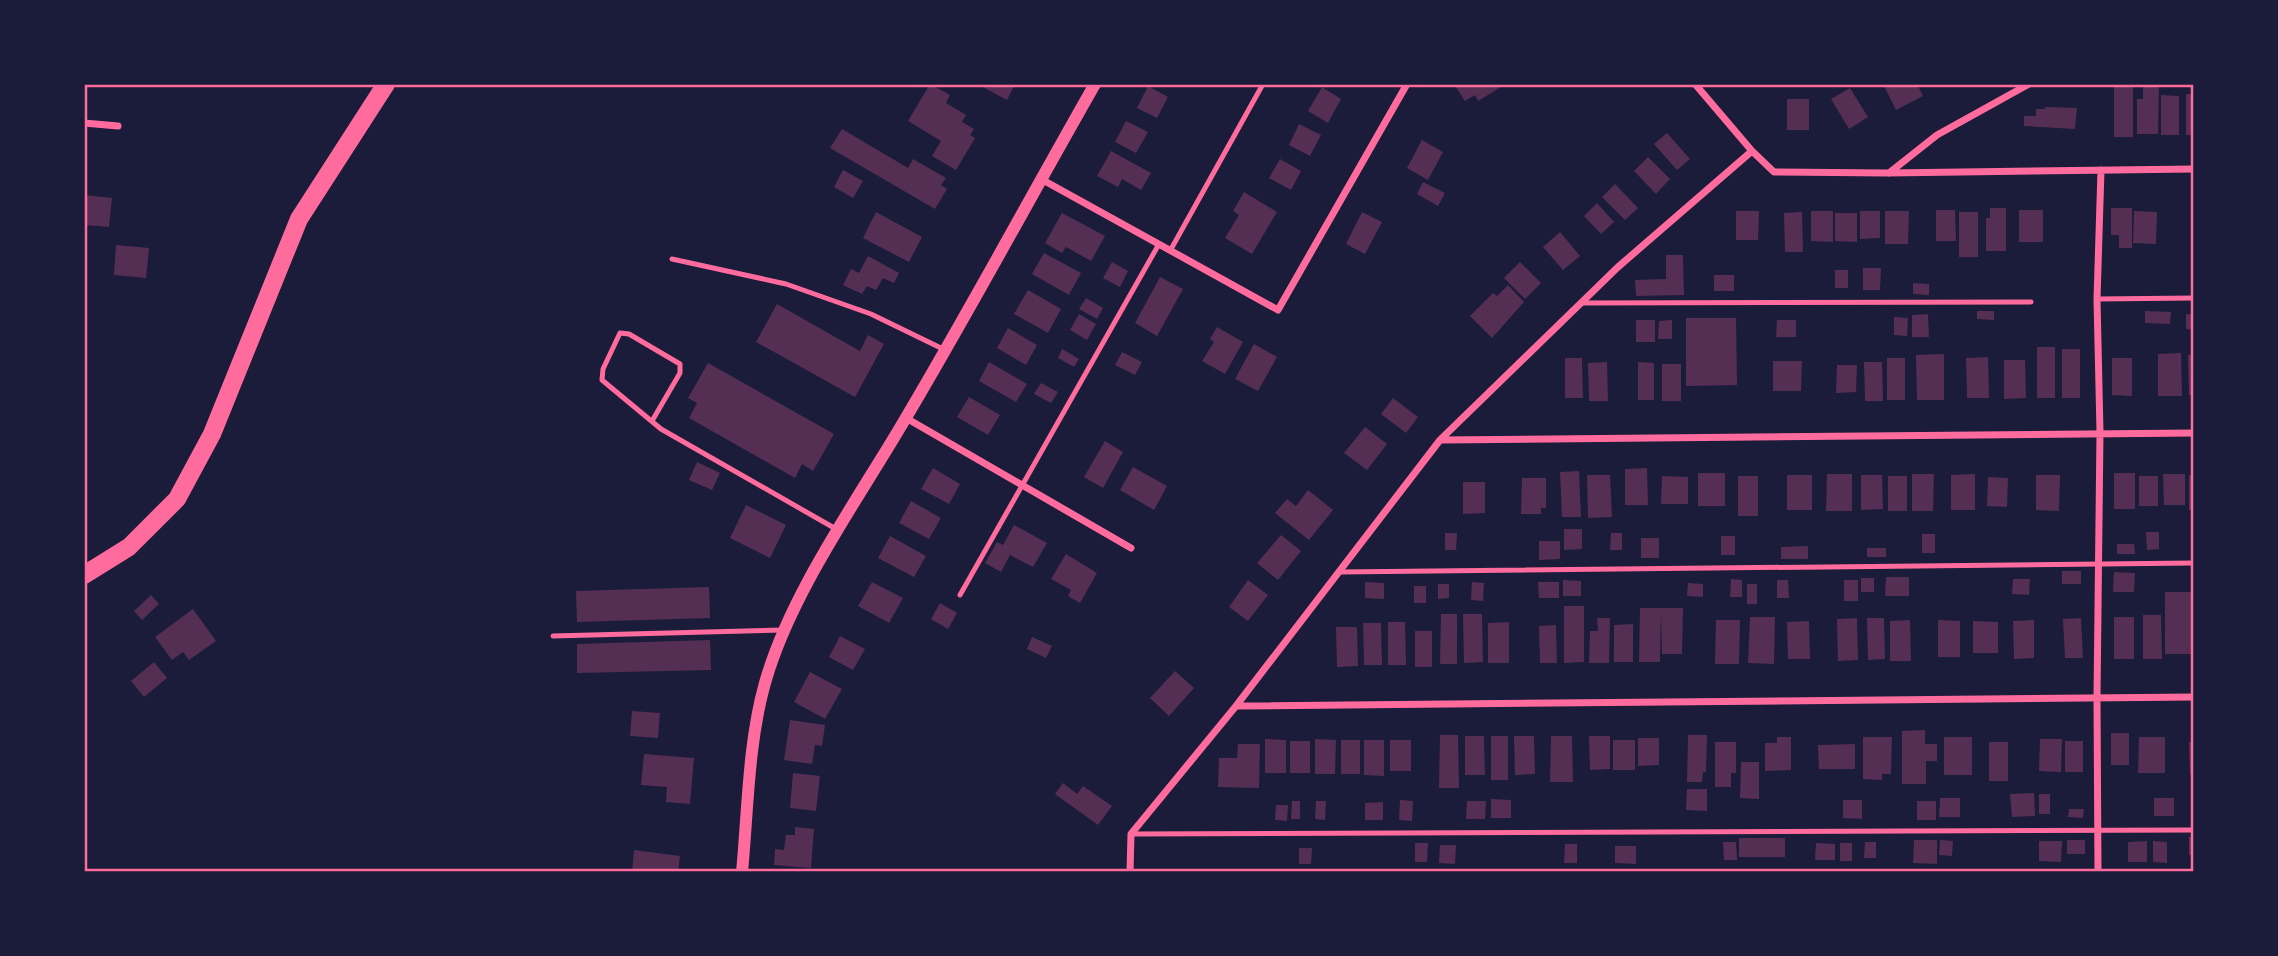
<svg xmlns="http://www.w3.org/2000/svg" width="2278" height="956" viewBox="0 0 2278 956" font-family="Poppins,sans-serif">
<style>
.building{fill:#542f53}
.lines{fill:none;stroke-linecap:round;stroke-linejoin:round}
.service{stroke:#ff6b9d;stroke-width:5}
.minor{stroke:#ff6b9d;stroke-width:7}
.tertiary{stroke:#ff6b9d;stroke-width:12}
.primary{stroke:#ff6b9d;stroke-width:18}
.neatline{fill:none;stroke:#ff6b9d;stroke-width:2.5}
</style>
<rect width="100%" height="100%" fill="#1b1b3a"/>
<path class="building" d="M930 84 950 95 946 103 966 115 962 122 974 129 970 135 975 138 956 170 932 156 941 141 908 121Z
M977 84H1015L1007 100Z
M1457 84H1506L1478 101 1475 95 1465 101 1455 86Z
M1883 84H1917L1923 96 1896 110Z
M2114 84H2133V137H2114Z
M2143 84H2159L2158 134H2137V99H2143Z
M1148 86 1168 97 1157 118 1137 108Z
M1322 87 1341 99 1328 123 1308 111Z
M1850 88 1868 117 1849 129 1831 99Z
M2186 94H2194V135H2186Z
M2161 95 2179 96V135H2161Z
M1787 99H1809V130H1787Z
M2045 107 2077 108 2075 129 2024 126V116H2036V109H2045Z
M1126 121 1148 132 1136 153 1115 142Z
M1299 124 1321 135 1310 156 1289 145Z
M842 129 908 168 913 159 946 178 941 185 947 189 935 209 830 148Z
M1667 133 1690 159 1677 170 1654 144Z
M1422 140 1443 152 1428 180 1407 168Z
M1111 151 1151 173 1141 190 1122 179 1118 187 1097 176Z
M1648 157 1670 179 1656 194 1634 171Z
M1280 159 1301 171 1291 190 1269 178Z
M843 170 863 181 853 198 834 187Z
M1423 182 1445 193 1438 206 1417 194Z
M1615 184 1638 208 1625 220 1602 197Z
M1244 192 1277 212 1252 254 1225 238 1239 215 1233 211Z
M85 195 112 198 109 227 84 225Z
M1597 203 1614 222 1601 234 1584 216Z
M1990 208H2006V251H1986V218H1990Z
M2111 208H2132V248H2119V235H2111Z
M1936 210H1955L1956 241H1936Z
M2019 210H2043V242H2019Z
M1736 211H1759L1758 240H1736Z
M1811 211H1833V242L1811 241Z
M1860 211H1880V238L1860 239Z
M1885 211H1909L1908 244H1885Z
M2134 211 2157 212 2156 244 2133 243Z
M876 212 922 237 909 262 863 238Z
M1362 212 1382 222 1365 254 1346 244Z
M1802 212 1803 252H1785L1784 213Z
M1959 212H1978V257H1959Z
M1062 213 1105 236 1091 261 1066 247 1062 253 1045 243Z
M1835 213H1857V242L1835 241Z
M1560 232 1580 256 1563 270 1543 247Z
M116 245 149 248 146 278 114 275Z
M1044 253 1081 273 1069 295 1032 274Z
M1666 255H1683L1684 295 1636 296 1635 280 1666 279Z
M868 256 899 273 894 283 883 278 876 290 867 286 862 294 843 285 851 269 859 273Z
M1112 262 1128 271 1120 287 1103 278Z
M1520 262 1541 283 1525 299 1504 278Z
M1863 268H1881L1880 290H1863Z
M1835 270H1848V288H1835Z
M1714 275H1734V291H1714Z
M1160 277 1183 289 1157 336 1135 323Z
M1913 283 1929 284V295L1913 294Z
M1508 285 1524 302 1492 338 1470 316 1493 293 1497 296Z
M1028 290 1061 309 1048 333 1014 314Z
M1086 298 1103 308 1097 319 1079 309Z
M777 304 860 351 868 335 884 344 855 397 756 342Z
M1977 311H1994V320L1977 319Z
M2145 311 2171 312 2170 324 2145 323Z
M1079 314 1096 324 1087 340 1070 330Z
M1928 314 1929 337H1912V315Z
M2186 314 2194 315V330L2186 329Z
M1894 317 1908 318 1907 336 1894 335Z
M1686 318H1736L1737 385 1686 386Z
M1636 320H1655V342H1636Z
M1672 320V339H1658L1659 321Z
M1777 320H1796V337H1776Z
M1217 327 1243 342 1225 374 1202 361 1214 342 1210 339Z
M1008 328 1037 345 1026 365 997 348Z
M1254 344 1277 357 1258 391 1235 379Z
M2037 347H2055V398H2037Z
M1062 349 1079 359 1074 367 1058 358Z
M2062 349H2080V398H2062Z
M1122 352 1142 362 1135 375 1115 365Z
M2181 353 2182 396H2158V354Z
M1944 354V400H1917L1916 355Z
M2188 355H2194V395H2189Z
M1988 357 1989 398H1967L1966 358Z
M1565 358H1582L1583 398H1565Z
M1887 358H1905V400H1887Z
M2112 358H2132V396L2112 395Z
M2004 360H2025L2026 398 2004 399Z
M1773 361H1802L1801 391H1773Z
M989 362 1027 384 1016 402 979 381Z
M1607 362 1608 401H1589L1588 363Z
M1638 362 1654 363V400H1638Z
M1864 362H1882L1883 401H1865Z
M708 363 834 434 813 471 802 464 795 478 689 418 697 403 688 398Z
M1662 364H1681V401H1662Z
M1837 365H1857L1856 392 1836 393Z
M1041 383 1058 392 1051 403 1034 394Z
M969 397 1000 415 988 435 957 417Z
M1393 398 1418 417 1406 433 1381 414Z
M1365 427 1387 444 1367 470 1344 453Z
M1105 441 1123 452 1103 488 1084 477Z
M697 462 720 473 712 490 689 480Z
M1133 467 1167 486 1154 510 1120 490Z
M933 468 960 484 949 504 921 489Z
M1647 468 1648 505H1625V469Z
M1579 471 1581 517H1562L1560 472Z
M1698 473H1725V506H1698Z
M2114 473H2135V509H2114Z
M1827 474H1852V511H1826Z
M1912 474H1934L1933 511H1912Z
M1975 474V510H1951V475Z
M2163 474H2185V505H2164Z
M1587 475H1610L1612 517 1588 518Z
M1787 475H1812V510H1787Z
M1861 475H1882L1883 509 1861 510Z
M2036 475H2060L2059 511 2036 510Z
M2189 475H2194V510H2189Z
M1662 476 1688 477V504H1661Z
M1738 476H1758V516H1738Z
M1888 476H1907V511H1888Z
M2139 476H2158V506H2139Z
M1988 477 2008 478 2007 507 1987 506Z
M1522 478H1546V508H1541V514H1521Z
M1463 482H1485V513L1463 514Z
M1308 490 1333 510 1309 540 1275 513 1287 499 1296 506Z
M911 501 941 518 929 539 899 523Z
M746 505 786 525 770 558 730 538Z
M1014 525 1047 543 1033 567 1010 555 1001 572 985 563 997 542 1003 545Z
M1564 529H1582V549L1564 550Z
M2146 532H2159V549L2147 550Z
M1445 533H1457L1456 550H1445Z
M1611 533H1622V550H1610Z
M1922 534H1935V553H1922Z
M1281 535 1301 551 1278 580 1257 563Z
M890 536 926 556 914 577 878 558Z
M1721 536H1735V555H1721Z
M1641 538H1659V558H1641Z
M1539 541H1560V559L1539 560Z
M2117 544H2134L2135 554H2117Z
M1808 546V559H1781V547Z
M1867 548H1886V557H1867Z
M1066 554 1097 573 1080 603 1068 596 1071 590 1051 579Z
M2062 571H2081V584H2062Z
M2114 572 2135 573 2134 592H2113Z
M1886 577H1909V596H1885Z
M1861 578H1874V592H1861Z
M1731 579 1742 580V597H1730Z
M2013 579H2030L2029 595 2012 594Z
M1248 580 1268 595 1248 621 1229 607Z
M1563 580 1581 581V596H1563Z
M1777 580H1788L1789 598H1777Z
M1844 580H1858V601H1844Z
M872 582 903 598 889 623 858 606Z
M1365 582 1384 583V599L1365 598Z
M1472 582 1484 583 1483 601 1471 600Z
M1538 582H1559V598H1539Z
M1688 583 1703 584V597L1687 596Z
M1438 584H1449V598L1438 599Z
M1747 584H1757V604H1747Z
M1414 586H1426V603H1414Z
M709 587 710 618 577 622 576 591Z
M2165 592H2194V654H2165Z
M151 595 159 604 142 620 134 611Z
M940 603 957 613 948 629 931 619Z
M1564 606H1584V662L1564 663Z
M1640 608H1683L1682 654H1662L1661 612 1660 662H1639Z
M193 609 216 641 189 660 183 652 172 660 155 637Z
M1441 614H1457V664H1440Z
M1463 614H1482L1483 662 1464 663Z
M2143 615H2161L2162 659H2143Z
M1750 617H1775L1774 664 1748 663Z
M2114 617H2134V659H2114Z
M1597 618H1610L1609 663H1589L1590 631H1598Z
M1857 618 1858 660 1838 661 1837 619Z
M1867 618H1884L1885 659 1868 660Z
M2081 618 2083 658H2065L2063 619Z
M1716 620H1740L1739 664H1715Z
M1910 620 1911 661H1890V621Z
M1938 620 1960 621V657H1938Z
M2034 620V658L2014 659 2013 621Z
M1809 621 1810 659H1788L1787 622Z
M1973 621 1998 622V653H1973Z
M1388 622H1405L1406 665H1388Z
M1509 622V663H1488V623Z
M1363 623H1381L1382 665H1364Z
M1633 624V662H1614V625Z
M1556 625 1557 663H1540L1539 626Z
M1336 627H1357L1358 666 1337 667Z
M1415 631H1432V667H1415Z
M840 636 865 649 853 670 829 657Z
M1032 637 1052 646 1046 658 1027 649Z
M710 640 711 670 577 673V644Z
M154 662 167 678 144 697 131 681Z
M1175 671 1194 688 1169 716 1150 698Z
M810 672 842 689 825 719 794 702Z
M632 711 660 713 658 738 630 736Z
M790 720 825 725 822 746 815 745 812 764 784 760Z
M1925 730V744H1937V761H1926V784H1902V731Z
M2111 733H2129V765H2111Z
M1440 735H1458L1459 788H1439Z
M1688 735H1707L1706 772H1703L1702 782H1687Z
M1465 736H1484L1485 775H1465Z
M1491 736H1508V780H1491Z
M1514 736H1534L1535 774 1515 775Z
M1551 736H1572L1573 782H1550Z
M1589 736H1610V769L1590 770Z
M1777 737H1791V770L1765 771V743H1777Z
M1863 737H1892L1891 774H1882V780L1863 779Z
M1944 737H1972V775H1944Z
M2139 737H2165V773H2138Z
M1638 738H1659V765L1638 766Z
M1265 739 1286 740V773H1265Z
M1315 739 1336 740 1335 774H1315Z
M2040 739H2062L2061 772 2039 771Z
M1341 740H1360V774H1341Z
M1364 740H1384V776L1364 775Z
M1390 740H1411V771H1390Z
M1613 740H1635V770H1613Z
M1290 741H1310V773H1290Z
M2065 741H2083V772H2065Z
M1715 742H1736V773H1731V787H1715Z
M1989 742H2008V781H1989Z
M2189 742H2194V775H2190Z
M1238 744H1260L1259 788 1218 787 1219 758H1237Z
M1855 744V769H1819L1818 745Z
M644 754 694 758 690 804 666 802 667 787 641 785Z
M1741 762H1759V799L1740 798Z
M793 773 820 776 816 811 790 808Z
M1063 783 1077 794 1083 786 1112 806 1098 825 1055 794Z
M1687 789H1707V811L1686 810Z
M2034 793 2035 816 2012 817 2010 794Z
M2039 794H2050V814H2039Z
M1940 798H1960V817H1939Z
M2154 798H2174V816H2154Z
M1491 799 1511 800V818H1491Z
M1400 800 1413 801 1412 821 1399 820Z
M1843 800H1862V819L1843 818Z
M1292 801H1300V819H1291Z
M1316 801H1326L1325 820 1315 819Z
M1467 801H1486L1485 819H1466Z
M1917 801H1936V820H1917Z
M1383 802V820H1365V803Z
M1276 805H1288L1287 821 1275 820Z
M2069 809H2084L2083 818 2068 817Z
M795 827 814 829 811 868 774 865 775 849 784 850 786 835H795Z
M2189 837H2194V855H2189Z
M1739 838H1785V857H1739Z
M1914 840H1937V864L1913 863Z
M1940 840 1953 841 1952 856 1939 855Z
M2067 840H2085V854H2067Z
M2039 841H2062L2061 862 2039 861Z
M2147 841V862H2128V842Z
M2153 841 2167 842V863L2153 862Z
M1723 842H1736L1737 860H1724Z
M1865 842H1876V858H1864Z
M1415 843H1428L1427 862H1415Z
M1816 843 1835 844V860H1815Z
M1840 843H1852V861H1840Z
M1565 844H1577V863H1564Z
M1440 845H1456L1455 864 1439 863Z
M1615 846H1636V864L1615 863Z
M1299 848H1312L1311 864H1299Z
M634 850 680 856 678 872H632Z"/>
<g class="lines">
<path class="service" d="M1170 251 1263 84
M672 259 786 284 871 314 945 350
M2097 299 2194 298
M1581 303 2031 302
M652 421 680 373V364L629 334 620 333 603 369 602 380 661 429 836 529
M1339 572 2194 563
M960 595 1159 244
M553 636 782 630
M1131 834 2194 830"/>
<path class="minor" d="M1695 84 1752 151 1774 172 1888 173 2194 169
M84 123 118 126
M1889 173 1937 135 2029 84
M1041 179 1278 310 1407 84
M906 418 1131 548
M1441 440 2194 433
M1236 706 2194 697
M1130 872 1131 834 1236 706 1440 440 1618 267 1752 151
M2098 872 2097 697 2100 432 2097 299 2101 170"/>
<path class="tertiary" d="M742 872C748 810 748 743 765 683 790 594 857 501 904 421 970 310 1031 196 1095 84"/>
<path class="primary" d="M84 575 129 547 177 499 212 434 299 219 386 84"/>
</g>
<rect width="2278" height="956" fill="none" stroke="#1b1b3a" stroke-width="172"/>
<rect x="86" y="86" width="2106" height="784" class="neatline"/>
</svg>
